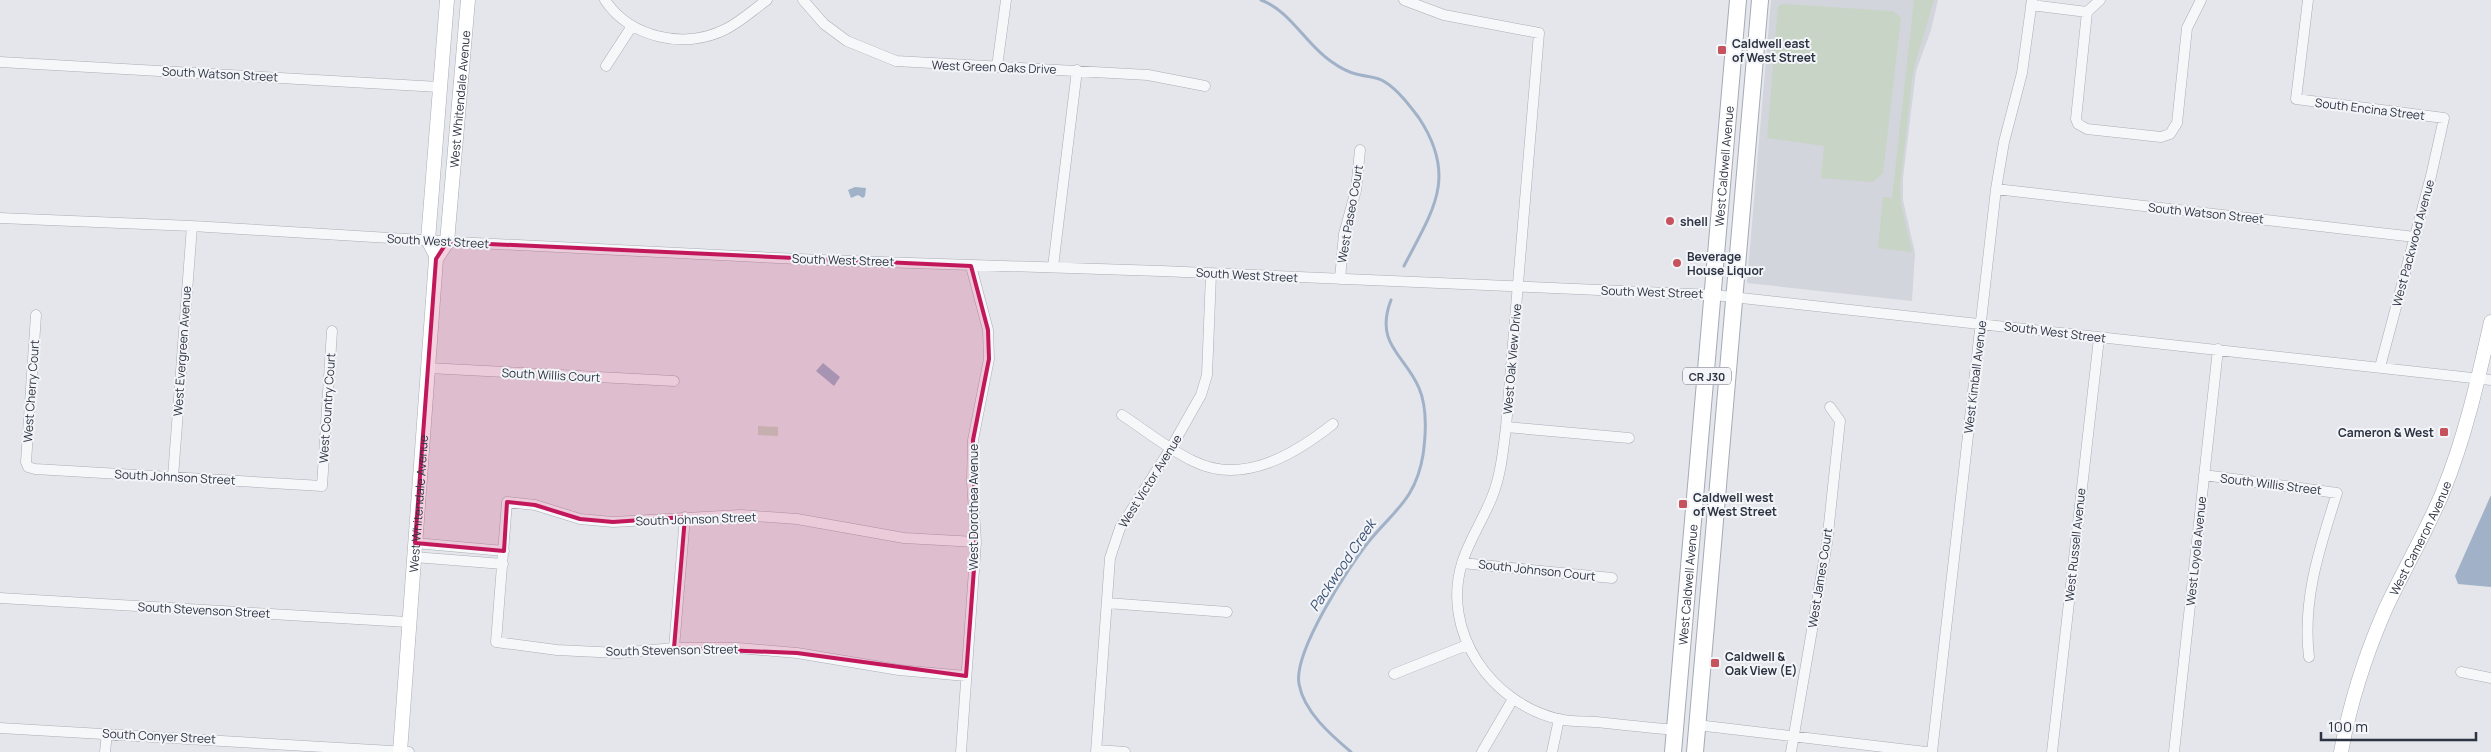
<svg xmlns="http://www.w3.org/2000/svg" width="2491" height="752" viewBox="0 0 2491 752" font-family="Manrope,sans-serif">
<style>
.built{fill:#d2d5dc}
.green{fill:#c8d4c5}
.water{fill:#a1b2c8}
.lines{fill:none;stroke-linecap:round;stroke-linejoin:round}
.stream{stroke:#a1b2c8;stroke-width:3}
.street-casing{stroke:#a9adb5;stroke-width:11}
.secondary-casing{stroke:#a9adb5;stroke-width:15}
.primary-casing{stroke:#a4aab6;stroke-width:18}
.street{stroke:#f6f7f9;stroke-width:10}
.secondary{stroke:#fff;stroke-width:14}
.primary{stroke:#fff;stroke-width:16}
.marked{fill:#c2185b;fill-opacity:0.2;stroke:#c2185b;stroke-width:4;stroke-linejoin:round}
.poi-dot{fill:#c6525d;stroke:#f3f5f8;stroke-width:2}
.labels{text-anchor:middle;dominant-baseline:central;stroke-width:4;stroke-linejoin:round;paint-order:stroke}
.shield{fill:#f3f5f8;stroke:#686d79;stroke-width:1}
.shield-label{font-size:11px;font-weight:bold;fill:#2c3342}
.poi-label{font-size:12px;font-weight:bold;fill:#2c3342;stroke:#f3f5f8;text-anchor:start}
.street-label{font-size:12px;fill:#2c3342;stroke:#f3f5f8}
.water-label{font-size:14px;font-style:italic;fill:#395074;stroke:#f3f5f8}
</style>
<rect width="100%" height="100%" fill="#e4e6eb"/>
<path class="built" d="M1771 0H1938L1931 30 1916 71 1903 178V200L1915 253 1912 301 1747 283Z"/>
<path class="green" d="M1914 0H1934L1913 71 1900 186 1901 204 1912 252 1878 248 1883 197 1892 198Z
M1783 4 1893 11 1901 18 1883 173 1873 182 1821 178 1824 146 1767 138 1778 6Z
M758 426 778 427V436L758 435Z"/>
<path class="water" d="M855 187 866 188 865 196 863 198 858 195 851 198 848 190Z
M823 363 840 377 834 386 816 371Z
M2491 495V587L2458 584 2455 576Z"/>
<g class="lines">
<path class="stream" d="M1261 0C1291 11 1306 45 1332 62 1339 67 1348 72 1356 74 1366 77 1377 76 1385 82 1398 90 1410 106 1419 118 1458 177 1433 210 1404 266
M1351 752C1331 735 1304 712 1299 684 1293 652 1349 566 1370 540 1395 510 1416 498 1423 455 1426 434 1428 409 1419 388 1405 355 1374 344 1391 300"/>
<g class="street-casing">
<path id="street" d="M605 0C630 38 685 50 726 29 740 22 753 10 767 0
M803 0 824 24 847 41 896 61 1148 75 1205 86
M1404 0 1444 15 1539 33 1506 427C1503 451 1501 475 1492 497 1483 520 1469 540 1462 563 1441 632 1491 703 1558 719 1570 722 1583 721 1596 722 1622 725 1648 727 1675 730
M2100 0 2087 12 2076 119 2078 124 2087 129 2161 137 2170 134 2177 123 2187 28 2201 0
M2308 0 2296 99 2444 118 2431 176 2380 367
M2031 5 2087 12
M0 62 439 87
M606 66 632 26
M997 67 1006 0
M1996 189 2415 237
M0 218 192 226 456 242 820 260 1161 271 1714 295 2491 380
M1053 267 1077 70
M1340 279 1344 234 1356 190 1360 150
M36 315 26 462 28 467 35 469 322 486 332 331
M428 368 674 381
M1122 415C1145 430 1168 449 1193 461 1243 486 1295 454 1333 424
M1506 427 1629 438
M2204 475 2337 493C2320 547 2302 599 2309 657
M173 477 192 226
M415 543 504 551
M414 557 503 564
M1462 563 1612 578
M0 598 408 622
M1107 603 1227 612
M674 648 685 517
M2461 672 2491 678
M1394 674 1467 645
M966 676 899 670 797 653 738 648H674L619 653 557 650 496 642 507 502 535 505 580 519 613 522 741 515 797 519 904 538 976 542
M1697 725 1926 752
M0 728 409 752
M1097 750 1125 752
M105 752 107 733
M961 752 976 542 972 481 973 440 989 359 988 330 971 266
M1096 752 1110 558 1120 528 1171 448 1201 395 1207 375 1211 274
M1482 752 1513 699
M1552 752 1559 719
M1791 752 1827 543 1840 421 1830 407
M1932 752 1996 189 2004 142 2022 73 2032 0
M2052 752 2099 338
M2174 752 2218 349"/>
</g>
<g class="secondary-casing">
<g id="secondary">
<path d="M437 257 428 240 447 0"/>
<path id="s1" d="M400 752 436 259 447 242 468 0"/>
<path id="s2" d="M2341 752C2350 703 2365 656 2385 610 2403 571 2425 534 2442 494 2465 438 2478 380 2491 322"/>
</g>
</g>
<g class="primary-casing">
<g id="primary">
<path id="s3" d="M1673 752 1738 0"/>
<path d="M1695 752 1760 0"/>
</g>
</g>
<use href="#street" class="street"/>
<use href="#secondary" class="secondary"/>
<use href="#primary" class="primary"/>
</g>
<path class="marked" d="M447 242 971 266 988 330 989 359 973 440 976 542 966 676 797 653 674 648 685 517 613 522 580 519 535 505 507 502 504 551 415 543 436 259Z"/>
<g class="poi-dot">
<rect x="1717" y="45" width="10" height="10" rx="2.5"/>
<circle cx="1670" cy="221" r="5"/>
<circle cx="1677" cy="263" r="5"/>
<rect x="2439" y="427" width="10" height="10" rx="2.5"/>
<rect x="1678" y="499" width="10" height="10" rx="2.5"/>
<rect x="1710" y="658" width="10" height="10" rx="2.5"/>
</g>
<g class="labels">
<rect class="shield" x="1683" y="367.5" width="48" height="17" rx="4"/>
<g class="shield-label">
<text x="1707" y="376">CR J30</text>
</g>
<g class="poi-label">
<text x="1732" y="43">Caldwell east<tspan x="1732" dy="14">of West Street</tspan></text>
<text x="1680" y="221">shell</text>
<text x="1687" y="256">Beverage<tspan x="1687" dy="14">House Liquor</tspan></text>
<text x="2434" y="432" text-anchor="end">Cameron &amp; West</text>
<text x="1693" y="497">Caldwell west<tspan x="1693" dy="14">of West Street</tspan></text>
<text x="1725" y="656">Caldwell &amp;<tspan x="1725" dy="14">Oak View (E)</tspan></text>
</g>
<g class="street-label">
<text transform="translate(994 67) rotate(2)">West Green Oaks Drive</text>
<text transform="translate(220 74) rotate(3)">South Watson Street</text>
<text stroke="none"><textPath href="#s1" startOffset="658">West Whitendale Avenue</textPath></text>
<text transform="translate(2370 109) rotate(7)">South Encina Street</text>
<text stroke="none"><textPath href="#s3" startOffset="588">West Caldwell Avenue</textPath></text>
<text transform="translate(2206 213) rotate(6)">South Watson Street</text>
<text transform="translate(1350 214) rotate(-80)">West Paseo Court</text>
<text transform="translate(438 241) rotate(3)">South West Street</text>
<text transform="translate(2413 243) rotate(-75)">West Packwood Avenue</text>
<text transform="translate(843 260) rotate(2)">South West Street</text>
<text transform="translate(1247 275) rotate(3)">South West Street</text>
<text transform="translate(1652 292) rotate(2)">South West Street</text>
<text transform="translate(2055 332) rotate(7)">South West Street</text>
<text transform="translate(182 351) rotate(-86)">West Evergreen Avenue</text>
<text transform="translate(1512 359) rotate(-85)">West Oak View Drive</text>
<text transform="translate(551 375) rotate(3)">South Willis Court</text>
<text transform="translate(1975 377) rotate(-83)">West Kimball Avenue</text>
<text transform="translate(31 391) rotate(-86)">West Cherry Court</text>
<text transform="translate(327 408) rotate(-86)">West Country Court</text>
<text transform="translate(175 477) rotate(3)">South Johnson Street</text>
<text transform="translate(1150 481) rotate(-58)">West Victor Avenue</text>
<text transform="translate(2271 484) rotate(7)">South Willis Street</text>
<text stroke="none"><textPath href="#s1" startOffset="249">West Whitendale Avenue</textPath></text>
<text transform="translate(973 507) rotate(-90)">West Dorothea Avenue</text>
<text transform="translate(696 519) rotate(-2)">South Johnson Street</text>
<text stroke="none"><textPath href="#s2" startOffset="229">West Cameron Avenue</textPath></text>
<text transform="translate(2075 545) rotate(-84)">West Russell Avenue</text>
<text transform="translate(2196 551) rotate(-84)">West Loyola Avenue</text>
<text transform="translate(1537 570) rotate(6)">South Johnson Court</text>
<text transform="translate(1820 578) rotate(-81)">West James Court</text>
<text stroke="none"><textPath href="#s3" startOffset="168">West Caldwell Avenue</textPath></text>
<text transform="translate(204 610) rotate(3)">South Stevenson Street</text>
<text transform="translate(672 650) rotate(-1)">South Stevenson Street</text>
<text transform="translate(159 736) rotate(3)">South Conyer Street</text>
</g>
<g class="water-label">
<text transform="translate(1342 565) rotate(-56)">Packwood Creek</text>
</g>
</g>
<path d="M2321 732v8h155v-8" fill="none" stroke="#2c3342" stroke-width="2.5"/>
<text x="2328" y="732" font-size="15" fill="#2c3342" stroke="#f3f5f8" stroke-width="4" paint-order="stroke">100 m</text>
</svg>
